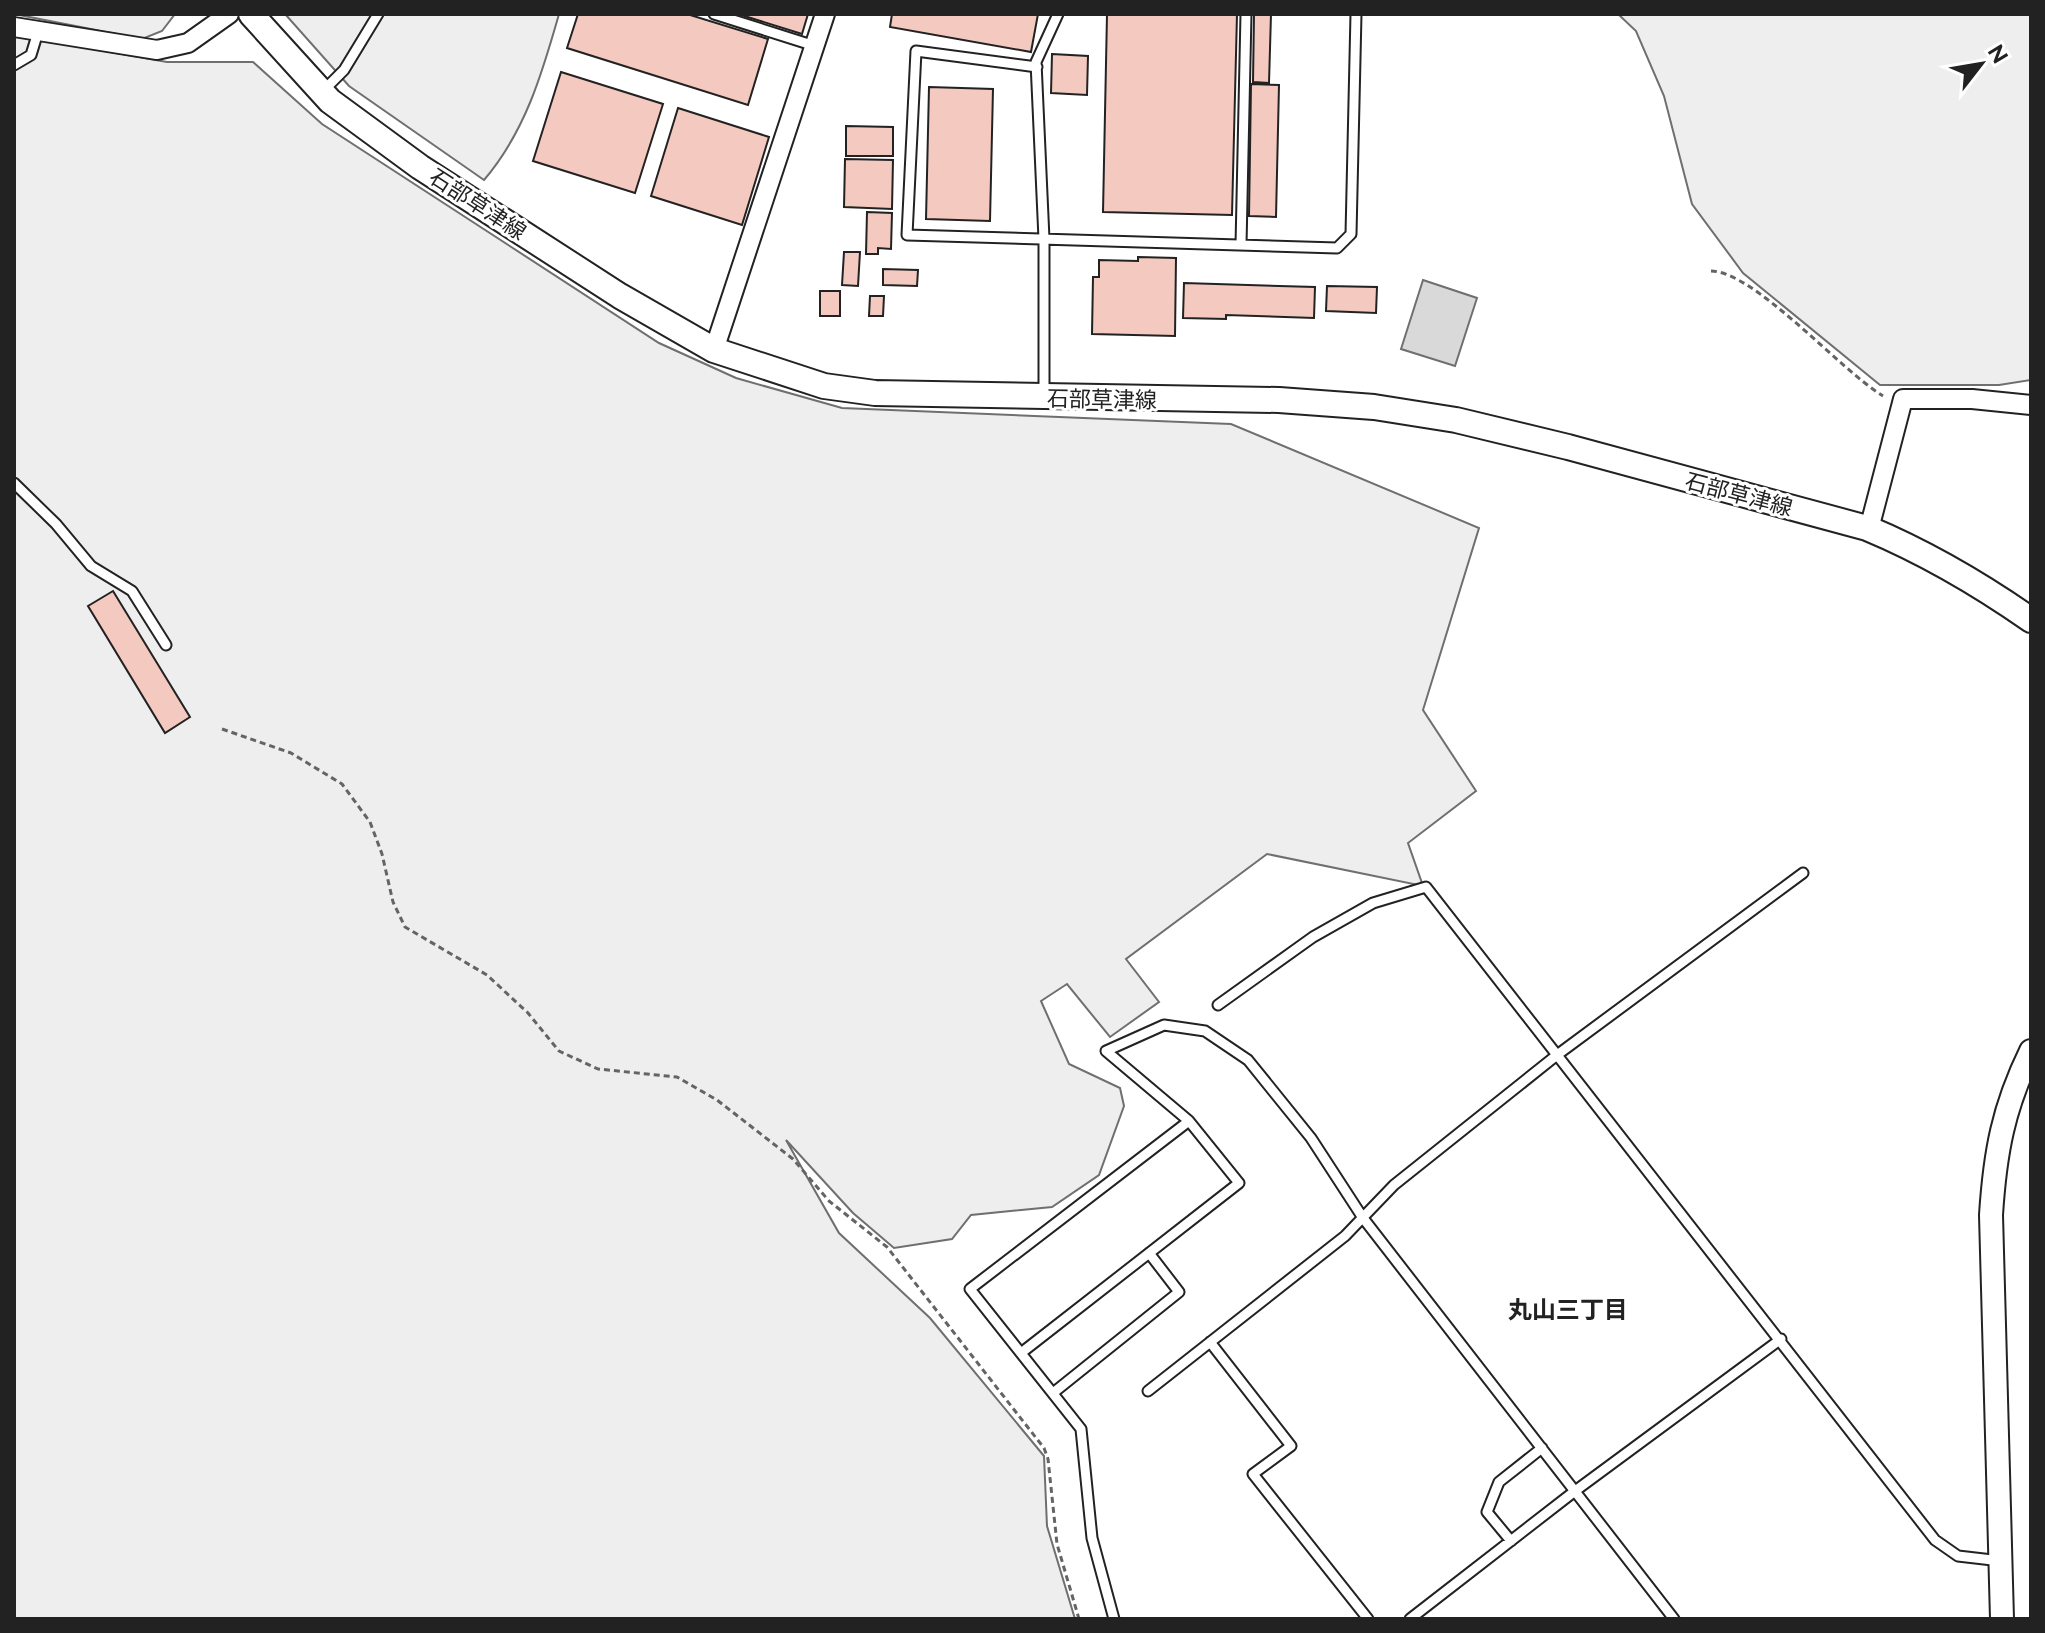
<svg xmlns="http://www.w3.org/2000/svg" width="2045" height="1633" viewBox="0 0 2045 1633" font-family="Raleway,'Noto Sans JP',sans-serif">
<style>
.green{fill:#eee;stroke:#6f6f6f;stroke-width:2}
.water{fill:#d9d9d9;stroke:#6f6f6f;stroke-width:2}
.building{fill:#f3c9c0;stroke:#222;stroke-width:2}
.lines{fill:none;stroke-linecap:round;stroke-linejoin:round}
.service-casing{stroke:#222;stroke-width:13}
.minor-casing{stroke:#222;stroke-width:22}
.tertiary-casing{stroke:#222;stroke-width:26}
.secondary-casing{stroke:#222;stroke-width:28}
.path{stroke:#646464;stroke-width:3;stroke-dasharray:6 4;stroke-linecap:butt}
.service{stroke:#fff;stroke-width:9}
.minor{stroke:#fff;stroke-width:18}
.tertiary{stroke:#fff;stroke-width:22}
.secondary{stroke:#fff;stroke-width:24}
.labels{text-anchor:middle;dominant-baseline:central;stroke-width:6;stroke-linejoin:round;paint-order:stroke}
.street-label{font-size:22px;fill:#222;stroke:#fff}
.neighbourhood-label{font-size:24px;font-weight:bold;fill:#222;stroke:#fff}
</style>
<rect width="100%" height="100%" fill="#fff"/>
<path class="green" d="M14 14H175L162 31 142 39Z
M285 14H559C542 74 525 132 484 180L349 86Z
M1618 14H2031V380L1999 385H1880L1743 273 1692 204 1664 96 1636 31Z
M14 35 167 62H253L322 124 659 343 736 378 842 408 1231 424 1479 528 1423 710 1476 791 1408 843 1423 886 1267 854 1126 959 1159 1002 1110 1037 1067 984 1041 1001 1069 1064 1120 1088 1124 1106 1099 1175 1052 1207 971 1215 952 1239 894 1248 853 1213 786 1140 839 1233 930 1318 1044 1456 1047 1526 1075 1619H14Z"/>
<path class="water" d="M1423 280 1477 298 1455 366 1401 349Z"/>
<path class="building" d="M578 14H687L768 39 748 105 567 48Z
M738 14H808L802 34Z
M892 14H1038L1031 52 890 27Z
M1107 14H1237L1232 215 1103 212Z
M1254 14H1271L1269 83 1253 82Z
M1052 54 1088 56 1087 95 1051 93Z
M561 72 663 104 635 193 533 161Z
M1251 84 1279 85 1276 217 1249 216Z
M929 87 993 89 990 221 926 219Z
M678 108 769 137 742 225 651 196Z
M846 126 893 127V156H846Z
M845 159 893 160 892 209 844 207Z
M867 212 892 213 891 249 878 248V254H866Z
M844 252H860L858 286 842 285Z
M1138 257 1176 258 1175 336 1092 334 1093 277H1099V260L1138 261Z
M883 269 918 270 917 286 883 285Z
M1184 283 1315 287 1314 318 1226 315V319L1183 318Z
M1327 286 1377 287 1376 313 1326 311Z
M820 291H840V316H820Z
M870 296H884L883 316H869Z
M113 591 190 717 165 733 88 606Z"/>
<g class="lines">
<g class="service-casing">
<path id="service" d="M714 14 815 46
M14 65 31 55 38 32
M1037 67 916 51 907 235 1337 248 1351 234 1356 14
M322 92 344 70 378 14
M1241 245 1246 14
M1044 394V239L1036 62 1058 14
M14 483 56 524 91 566 132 591 166 645
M1218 1005 1313 937 1373 903 1426 887 1935 1540 1958 1556 2001 1561
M1210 1342 1291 1446 1253 1474 1368 1619
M1021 1353 1239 1183 1189 1121 1106 1051 1164 1025 1205 1031 1248 1060 1311 1138 1363 1218 1674 1619
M1148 1391 1345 1236 1394 1185 1557 1055 1803 873
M1053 1393 1179 1292 1149 1253
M1511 1541 1487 1512 1499 1482 1542 1448
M1114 1619 1092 1538 1081 1429 970 1289 1189 1121
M1410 1619 1575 1491 1781 1339"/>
</g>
<g class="minor-casing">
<path id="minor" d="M14 27 157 50 188 43 229 14
M714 350 825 14
M1869 529 1903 399H1972L2031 405"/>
</g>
<g class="tertiary-casing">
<path id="tertiary" d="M2002 1619 1991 1215C1995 1153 2003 1108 2031 1051"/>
</g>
<g class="secondary-casing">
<path id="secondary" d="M251 14 330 101 420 167 620 296 714 350 824 386 875 393 1279 400 1374 407 1456 420 1568 447 1867 528C1927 553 1978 583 2031 620"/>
</g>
<path class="path" d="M1711 271C1755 272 1839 369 1883 396
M222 729 291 753 342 784 370 822 382 854 393 902 405 927 487 975 528 1013 559 1051 598 1069 677 1077 717 1100 793 1159 829 1201 887 1247 1044 1448 1048 1459 1057 1544 1079 1619"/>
<use href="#service" class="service"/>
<use href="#minor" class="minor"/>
<use href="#tertiary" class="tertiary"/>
<use href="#secondary" class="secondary"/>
</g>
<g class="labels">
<g class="street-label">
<text transform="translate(478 204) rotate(33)">石部草津線</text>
<text transform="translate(1102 399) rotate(1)">石部草津線</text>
<text transform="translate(1739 494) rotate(15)">石部草津線</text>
</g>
<g class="neighbourhood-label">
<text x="1568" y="1309">丸山三丁目</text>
</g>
</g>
<rect width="2045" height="1633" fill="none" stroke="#222222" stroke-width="32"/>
<g transform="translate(1981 64) rotate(59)" stroke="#ffffff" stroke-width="6" paint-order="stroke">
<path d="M0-6L14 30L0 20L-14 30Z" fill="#222222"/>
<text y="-12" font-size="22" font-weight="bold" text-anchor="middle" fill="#222222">N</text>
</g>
</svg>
